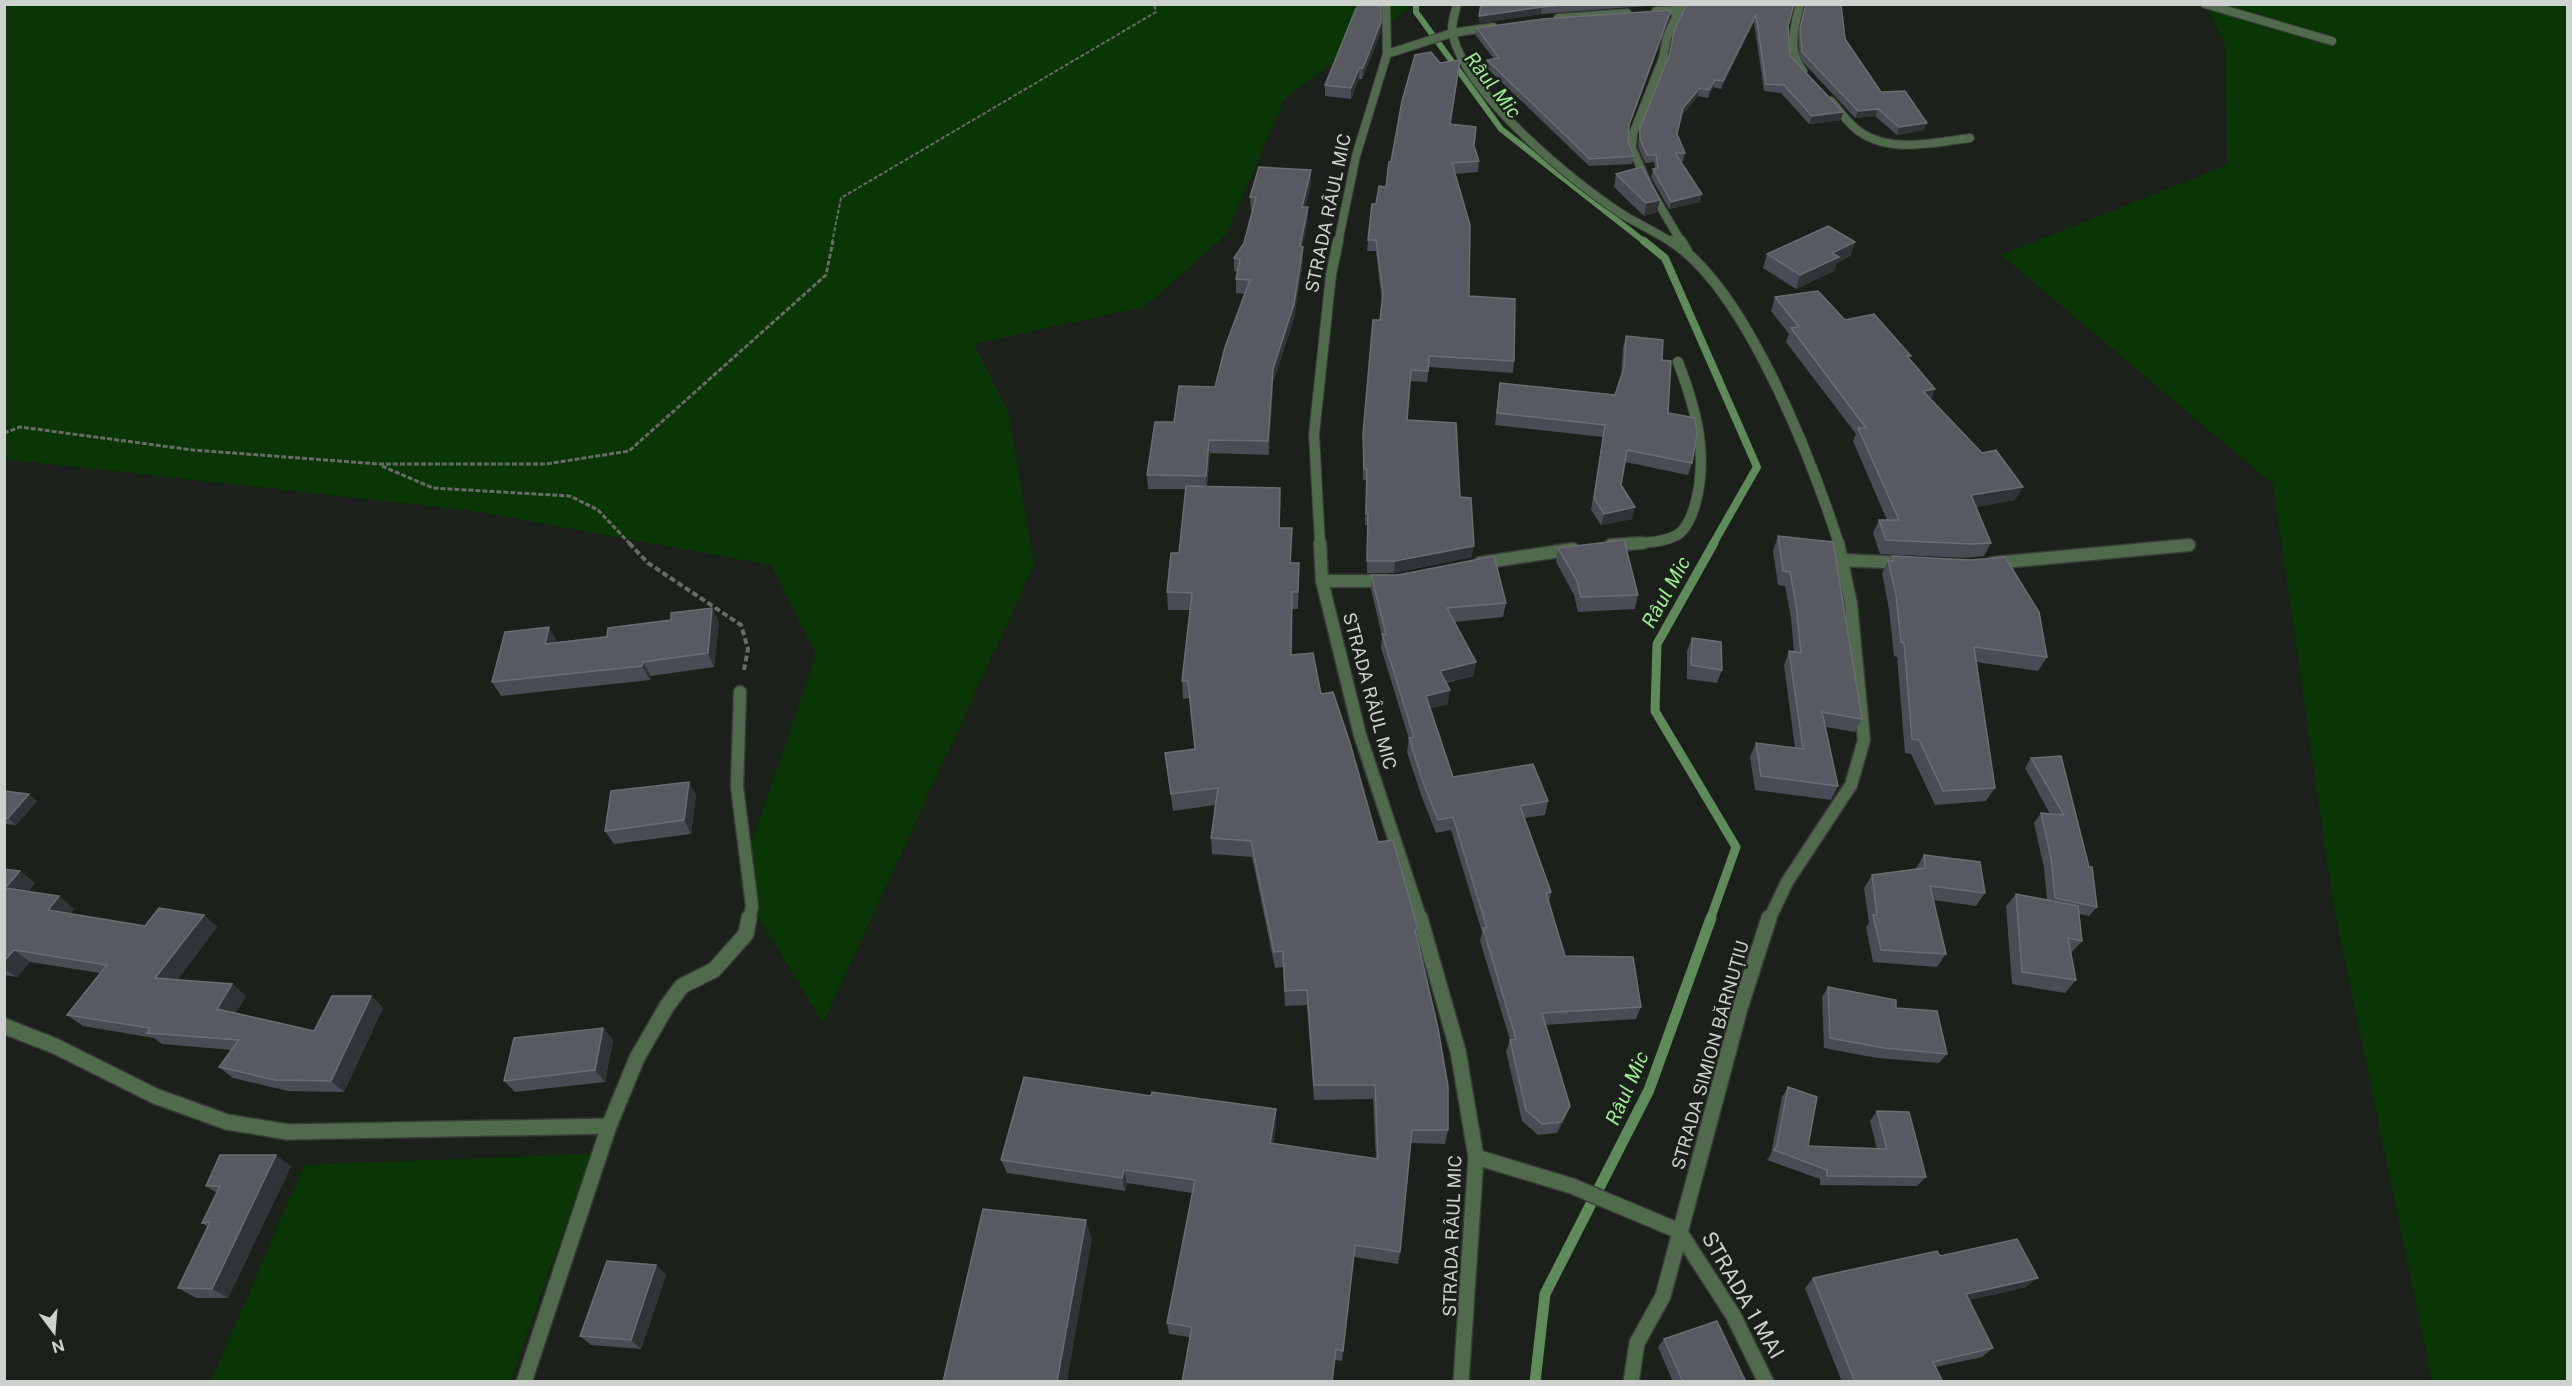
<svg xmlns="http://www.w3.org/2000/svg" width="2572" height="1386" viewBox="0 0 2572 1386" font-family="'Public Sans',sans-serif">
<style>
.green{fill:#093604}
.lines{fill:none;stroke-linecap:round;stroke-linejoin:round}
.stream-far3{stroke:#5f8a5a;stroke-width:6}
.stream-far2{stroke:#5f8a5a;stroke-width:8}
.stream-far1{stroke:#5f8a5a;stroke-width:9}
.stream{stroke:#5f8a5a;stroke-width:11}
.minor-far3-casing{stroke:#383c37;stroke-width:10}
.minor-far2-casing{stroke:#383c37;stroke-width:12}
.minor-far1-casing{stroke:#383c37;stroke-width:15}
.minor-casing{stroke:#383c37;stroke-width:18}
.tertiary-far3-casing{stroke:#383c37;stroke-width:10}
.tertiary-far2-casing{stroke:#383c37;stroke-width:12}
.tertiary-far1-casing{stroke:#383c37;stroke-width:15}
.tertiary-casing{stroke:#383c37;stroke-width:18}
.path-far2{stroke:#676c67;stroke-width:2;stroke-dasharray:4 2;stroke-linecap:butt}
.path-far1{stroke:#676c67;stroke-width:3;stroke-dasharray:5 2;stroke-linecap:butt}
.path{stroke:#676c67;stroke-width:4;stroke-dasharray:6 3;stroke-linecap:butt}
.minor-far3{stroke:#516a4d;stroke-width:8}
.minor-far2{stroke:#516a4d;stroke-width:10}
.minor-far1{stroke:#516a4d;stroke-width:12}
.minor{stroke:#516a4d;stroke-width:15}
.tertiary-far3{stroke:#516a4d;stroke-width:8}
.tertiary-far2{stroke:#516a4d;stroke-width:10}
.tertiary-far1{stroke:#516a4d;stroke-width:12}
.tertiary{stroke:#516a4d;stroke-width:15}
.wall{fill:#494c54}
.shaded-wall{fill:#313437}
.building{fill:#575a61;stroke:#6a6d72;stroke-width:1.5}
.labels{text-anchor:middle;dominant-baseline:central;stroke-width:4.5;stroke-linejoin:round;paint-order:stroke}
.street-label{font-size:18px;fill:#ced2ce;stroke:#1b201a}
.water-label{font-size:20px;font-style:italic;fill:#9def92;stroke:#1b201a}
.near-street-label{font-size:21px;fill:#ced2ce;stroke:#1b201a}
</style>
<rect width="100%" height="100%" fill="#1b201a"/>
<path class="green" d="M4 5H1413L1285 98 1226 235 1144 307 974 344 1009 414 1034 565 823 1023 738 883 816 654 771 565 474 511 5 459Z
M2206 5H2567V1381H2432L2333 903 2273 484 2001 255 2227 165 2225 45Z
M591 1154 510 1381H211L304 1165Z"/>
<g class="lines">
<path class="stream-far3" d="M1416 4V12L1501 129 1646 243"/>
<path class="stream-far2" d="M1644 241 1665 258 1757 467 1713 544"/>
<path class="stream-far1" d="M1710 920 1736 847 1655 711 1657 644 1714 543"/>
<path class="stream" d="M1535 1382 1545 1294 1649 1090 1711 918"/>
<g class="minor-far3-casing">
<path id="minor-far3" d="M1457 4C1455 14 1450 26 1453 36 1468 96 1573 183 1625 216 1641 225 1657 233 1673 243
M1682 4 1667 37 1663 58 1633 134 1632 148 1650 189 1682 243
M1800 4C1794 28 1787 50 1803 71
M2205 4 2332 41
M1656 11 1679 10
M1558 18 1627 13
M1387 54 1452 33 1493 27
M1831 101C1840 111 1848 124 1860 132 1892 154 1935 142 1970 138"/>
</g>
<g class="minor-far2-casing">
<path id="minor-far2" d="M1671 241C1746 288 1812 461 1839 544
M1681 241 1687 251
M1618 544C1637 543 1660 544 1677 535 1687 529 1692 515 1695 505 1709 455 1696 409 1678 362"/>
</g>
<g class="minor-far1-casing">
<path id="minor-far1" d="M1611 545 1642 543
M1844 560 1904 563
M1480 563 1573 549
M1993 563 2189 545
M1322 581H1387
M740 692 737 787 752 906 749 920
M1769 920 1787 882 1851 785 1864 740 1851 604 1838 543"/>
</g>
<g class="minor-casing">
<path id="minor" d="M4 1026 55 1046 155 1096 227 1122 288 1132 609 1126
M1476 1157 1572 1186 1679 1231 1733 1315 1766 1382
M524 1382 609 1126 637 1058 667 1006 682 986 714 970 746 934 749 918
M1631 1382 1637 1343 1663 1296 1740 1008 1769 918"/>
</g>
<g class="tertiary-far3-casing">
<path id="tertiary-far3" d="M1338 243 1356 156 1387 54 1386 4"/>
</g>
<g class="tertiary-far2-casing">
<path id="tertiary-far2" d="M1320 544 1314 434 1331 275 1338 241"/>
</g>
<g class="tertiary-far1-casing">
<path id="tertiary-far1" d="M1320 543 1322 581 1360 735 1421 920"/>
</g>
<g class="tertiary-casing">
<path id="tertiary" d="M1420 918 1458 1051 1476 1157 1461 1382"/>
</g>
<path class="path-far2" d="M832 243 841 198 1156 12 1154 4"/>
<path class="path-far1" d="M4 433 20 427 193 450 379 464H546L629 451 826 275 833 241
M382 466 433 488 570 496 598 510 630 544"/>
<path class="path" d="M629 543 648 563 741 625 748 649 744 670"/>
<use href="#minor-far3" class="minor-far3"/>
<use href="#minor-far2" class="minor-far2"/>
<use href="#minor-far1" class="minor-far1"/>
<use href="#minor" class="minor"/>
<use href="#tertiary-far3" class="tertiary-far3"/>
<use href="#tertiary-far2" class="tertiary-far2"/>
<use href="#tertiary-far1" class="tertiary-far1"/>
<use href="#tertiary" class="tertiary"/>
</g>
<path class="wall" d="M1481 4H1672L1541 14 1479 23Z
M1687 4H1794L1788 26 1790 56 1843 112 1841 120 1809 124 1781 93 1764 91 1754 22 1721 89 1713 87 1708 98 1698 96 1682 115 1677 134 1685 153 1683 161H1680L1700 202 1669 209 1651 177 1653 169 1655 168 1654 162 1645 163 1638 147 1639 135 1640 128 1670 53Z
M1806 4 1845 39 1881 92 1924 130 1897 135 1875 116 1855 118 1800 59 1798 36Z
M1670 17 1628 129V141L1634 156 1632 164 1589 166 1486 67 1487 60 1494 59 1476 36 1477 28Z
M1381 22V32L1362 79H1359L1351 99 1325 96V85Z
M1459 71 1450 124 1474 147 1479 161 1478 172 1455 174 1469 296 1514 361 1513 373 1429 367 1427 382 1410 381 1407 420 1460 497 1472 557 1394 573H1367V525H1365L1366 480H1363V434L1382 302 1376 251H1367L1368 240 1376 204 1386 187 1391 162Z
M1616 174 1660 200 1657 212 1644 216 1614 187Z
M1311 184 1305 207H1308V221L1302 247 1303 261 1294 318 1273 383 1269 455 1210 453 1207 486 1280 488V528H1292L1291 563H1299L1298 609H1292L1291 655 1321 694 1378 842 1418 929 1417 936 1448 1130 1445 1144 1410 1143 1400 1252 1398 1264 1354 1257 1342 1361 1169 1334 1167 1323 1192 1193 1127 1183 1125 1191 1007 1173 1001 1160 1151 1096 1276 1109V1123L1273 1144 1376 1159 1373 1099 1314 1100 1307 1005 1285 1006 1283 967 1275 968 1252 857 1212 854 1211 838 1215 805 1173 811 1165 753 1195 749 1189 698 1183 699 1182 681 1190 610H1168L1167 592 1179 553 1186 489H1148L1147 475 1174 422 1215 387 1245 294 1236 293V279L1237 272 1234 271V258L1244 243 1253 210H1251L1250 197Z
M1855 242 1850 256 1837 263 1834 271 1796 289 1763 268 1767 254Z
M1775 297 1845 320 1909 359 1935 389 1931 399 2015 500 1976 507 1991 543 1984 556 1964 558 1880 554 1873 533 1879 520H1887L1853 441 1856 434 1786 342 1789 334 1771 311Z
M1626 336 1662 360 1668 413 1692 463 1688 475 1625 462 1621 485 1632 519 1601 525 1591 510 1603 437 1495 425 1500 383 1615 395 1621 376 1623 348Z
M1778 536 1862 719 1855 732 1826 727 1838 786 1831 800 1755 790 1750 757 1756 743 1795 748 1784 665 1789 651 1794 652 1791 618 1785 586 1778 585 1773 551Z
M1558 548 1638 595 1635 609 1578 612 1574 595 1556 562Z
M1892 556 2047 657 2038 671 1976 662 1995 788 1986 801 1935 805 1911 754 1905 753 1897 657 1894 656 1889 609 1882 574 1888 560H1890Z
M1371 575 1506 603 1503 617 1454 622 1476 662 1473 676 1446 683 1448 704 1430 708 1453 777 1548 801 1545 815 1525 818 1551 892 1549 902 1565 956 1641 1007 1636 1019 1545 1025 1570 1106 1566 1117 1557 1133 1538 1135 1522 1121 1506 1051 1510 1040 1480 941 1482 932 1451 830 1436 833 1421 795 1407 752 1409 739 1381 648 1382 636 1371 589Z
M719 622 714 667 651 676 650 680 501 696 492 682 557 641V642Z
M1692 638 1722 670 1717 683 1687 679V651Z
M2061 756 2097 907 2089 916 2079 914 2082 941 2071 953 2076 980 2065 993 2012 984 2006 906 2016 894 2047 900 2044 868 2034 823 2041 813 2050 814 2025 768 2031 758Z
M4 791 37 801 16 825 4 824Z
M696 795 691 834 614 844 605 831Z
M1924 855 1985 893 1976 906 1933 900 1946 954 1937 967 1873 962 1866 927 1869 923 1864 888 1872 875 1916 870V868Z
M4 869 20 871 35 883 28 892 74 909 70 914 145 926 204 915 217 927 177 980 232 984 246 996 235 1013 314 1031 371 996 383 1008 344 1092 288 1091 233 1078 219 1067 232 1050 162 1044 154 1038 83 1026 67 1015 100 973 30 962 17 977 4 975Z
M1828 987 1896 1008 1947 1054 1939 1063 1877 1058 1824 1048 1822 997Z
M603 1028 613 1040 605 1082 515 1092 504 1081Z
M1788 1087 1808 1146 1877 1149 1870 1121 1877 1111 1926 1177 1917 1186 1820 1185V1179L1767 1160 1771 1154 1782 1097Z
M291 1166 228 1298H196L178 1288 208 1227 202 1223 217 1193 206 1186Z
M1940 1256 2026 1287 1969 1300 1993 1348 1982 1357 1936 1367 1943 1382H1842L1805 1288 1813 1278Z
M656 1265 666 1275 641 1349 591 1345 580 1336Z
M1664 1339 1746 1382H1673L1658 1347Z"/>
<path class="shaded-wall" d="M1542 7 1541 14 1479 23V16Z
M1671 10 1670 17 1627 132 1629 125Z
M1756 15 1754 22 1721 89 1723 81Z
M1381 22V32L1362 79 1363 68Z
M1359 68V79L1351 99V88Z
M1715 80 1713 87 1708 98 1709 90Z
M1700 88 1698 96 1682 115 1683 108Z
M1878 109 1875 116 1855 118 1858 111Z
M1843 112 1841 120 1809 124 1812 116Z
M1927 123 1924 130 1897 135 1899 127Z
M1311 170V184L1302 220V207Z
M1702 194 1700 202 1669 209 1671 202Z
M1660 200 1657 212 1644 216 1646 203Z
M1308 207V221L1299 260 1300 246Z
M1855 242 1850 256 1837 263 1834 271 1796 289 1800 275 1832 253Z
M1303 247V261L1294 318 1273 383 1269 455 1268 441 1273 369Z
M1935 389 1929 402 1923 391Z
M1209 440 1210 453 1206 489V476Z
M2023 487 2015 500 1965 509 1971 495Z
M1280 488 1281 506 1279 545V528Z
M1635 507 1632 519 1601 525 1604 514Z
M1474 546 1472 557 1394 573 1395 561Z
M712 608 719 622 714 667 708 653Z
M549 627 557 641 553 658 545 644Z
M643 662 651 676 650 680 642 666Z
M1476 662 1473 676 1438 684 1440 671Z
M1450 690 1448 704 1425 710 1426 696Z
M689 782 696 795 691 834 684 820Z
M29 794 37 801 16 825 8 818Z
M20 871 35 883 21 901 5 888Z
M59 896 74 909 63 922 48 910Z
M204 915 217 927 170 990 155 978Z
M14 950 30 962 17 977 4 969V961Z
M232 984 246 996 231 1021 217 1009Z
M371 996 383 1008 344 1092 331 1081Z
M603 1028 613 1040 605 1082 595 1070Z
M1570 1106 1566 1117 1557 1133 1561 1122Z
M1276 1109V1123L1271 1157 1270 1143Z
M276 1155 291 1166 228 1298 212 1289Z
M1124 1170 1127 1183 1125 1191 1122 1178Z
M1086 1220 1092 1239 1067 1382H1057Z
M656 1265 666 1275 641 1349 631 1340Z
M2038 1278 2026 1287 1956 1303 1966 1294Z"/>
<path class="building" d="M1359 4H1376L1381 7V22L1363 68H1359L1351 88 1325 85 1355 11Z
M1481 4H1572L1542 7 1479 16Z
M1687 4H1794L1788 26 1790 56 1843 112 1812 116 1784 85 1766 84 1756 15 1723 81 1715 80 1709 90 1700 88 1683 108 1677 134 1685 153H1675L1702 194 1671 202 1653 169 1658 168 1656 155H1647L1640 139V128L1670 53 1674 31Z
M1806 4H1841L1845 39 1881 92 1905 91 1927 123 1899 127 1878 109 1858 111 1802 52 1800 28Z
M1671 10 1629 125 1628 141 1634 156 1590 159 1487 60 1499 58 1477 28 1543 19Z
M1431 52 1440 63 1460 60 1450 124 1476 127 1474 146 1479 161 1452 163 1470 225 1469 296 1515 299 1514 361 1429 356 1428 371 1411 370 1407 420 1456 423 1460 497 1471 498 1474 546 1395 561H1367L1368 514H1366L1367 469H1364L1363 434 1373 320H1380L1383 293 1376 240H1368L1372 204H1376L1379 186 1386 187 1389 162H1391L1402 101 1415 55Z
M1259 167 1311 170 1302 207H1308L1300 246 1303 247 1294 304 1273 369 1268 441 1209 440 1206 476 1147 475 1155 422H1174L1179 386 1215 387 1225 347 1250 280 1236 279 1240 259 1234 258 1244 243 1256 197H1250Z
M1642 167 1660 200 1646 203 1616 174Z
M1828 226 1855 242 1832 253 1839 257 1800 275 1767 254Z
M1818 291 1845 320 1874 314 1911 356H1907L1935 389 1923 391 1982 453 1996 450 2023 487 1971 495 1991 543 1971 544 1886 540 1879 520H1899L1858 428H1866L1791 328 1799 327 1775 297Z
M1626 336 1663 340 1662 360 1671 361 1668 413 1695 418 1697 433 1692 463 1627 450 1621 485 1635 507 1604 514 1594 498 1605 425 1497 413 1500 383 1615 395 1624 368Z
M1186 486 1280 488 1279 528H1292L1290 563H1299L1298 592H1292L1291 655 1313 653 1321 694 1333 692 1350 743 1378 842 1393 840 1418 929 1415 930 1438 1028 1448 1086V1130H1412L1400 1252 1355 1245 1343 1351 1336 1349 1332 1382H1182L1192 1327 1167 1323 1195 1180 1124 1170 1122 1178 1001 1160 1024 1077 1151 1096 1152 1092 1276 1109 1270 1143 1378 1159 1375 1085H1314L1307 990 1285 991 1283 951 1274 952 1251 841 1211 838 1218 788 1171 794 1165 753 1195 749 1188 681H1182L1192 593 1167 592 1171 553H1179Z
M1778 536 1833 542 1862 719 1822 712 1838 786 1761 776 1756 743 1803 749 1789 651 1801 653 1796 604 1790 572 1783 571Z
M1624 540 1638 595 1581 597 1577 581 1558 548Z
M1494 556 1506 603 1447 608 1476 662 1440 671 1450 690 1426 696 1453 777 1533 764 1548 801 1520 806 1551 892 1546 893 1565 956 1633 957 1641 1007 1542 1013 1570 1106 1561 1122 1542 1124 1526 1110 1510 1040 1516 1039 1483 928H1487L1453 817 1438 820 1423 782 1409 738 1414 737 1382 634H1386L1371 575H1398Z
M1892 556 1971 560 2005 557 2039 612 2047 657 1974 647 1995 788 1943 791 1919 740 1912 739 1904 643 1901 642 1896 595 1888 560 1894 561Z
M712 608 708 653 643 662 642 666 492 682 505 632 549 627 545 644 607 637 608 628 671 620V613Z
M1692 638 1721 642 1722 670 1691 665Z
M2061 756 2089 867H2092L2097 907 2055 898 2051 858 2041 813 2064 815 2031 758Z
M689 782 684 820 605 831 611 791Z
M4 791 29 794 8 818H4Z
M1924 855 1980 862 1985 893 1930 886 1946 954 1881 950 1873 915H1877L1872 875 1925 868Z
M4 869 20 871 5 888 59 896 48 910 145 926 159 908 204 915 155 978 232 984 217 1009 314 1031 332 996H371L331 1081 275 1080 219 1067 239 1040 147 1033 150 1028 67 1015 107 965 14 950 4 961Z
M2016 894 2078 906 2082 941 2068 938 2076 980 2022 972Z
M1828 987 1896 1000V1008L1937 1011 1947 1054 1884 1048 1830 1038Z
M603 1028 595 1070 504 1081 514 1038Z
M1788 1087 1817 1097 1808 1146 1887 1149 1877 1111 1909 1112 1926 1177 1827 1176V1170L1774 1150 1777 1145Z
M220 1155H276L212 1289 178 1288 210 1222 202 1223 220 1186H206Z
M983 1209 1086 1220 1057 1382H943Z
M2017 1239 2038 1278 1966 1294 1993 1348 1933 1362 1943 1382H1855L1813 1278 1937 1251 1940 1256Z
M607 1261 656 1265 631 1340 580 1336Z
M1717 1321 1746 1382H1683L1664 1339Z"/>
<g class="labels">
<g class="street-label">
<text transform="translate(1328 213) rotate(-78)">STRADA RÂUL MIC</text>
<text transform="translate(1370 691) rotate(75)">STRADA RÂUL MIC</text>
<text transform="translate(1710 1055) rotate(-74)">STRADA SIMION BĂRNUȚIU</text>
<text transform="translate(1452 1236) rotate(-88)">STRADA RÂUL MIC</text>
</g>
<g class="water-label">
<text transform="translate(1493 85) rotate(52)">Râul Mic</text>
<text transform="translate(1666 592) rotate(-61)">Râul Mic</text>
<text transform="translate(1627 1088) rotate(-66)">Râul Mic</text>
</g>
<g class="near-street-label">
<text transform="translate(1743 1295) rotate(60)">STRADA 1 MAI</text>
</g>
</g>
<rect width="2572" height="1386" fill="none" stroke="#ced2ce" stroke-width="12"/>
<g transform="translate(54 1332) rotate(164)" stroke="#1b201a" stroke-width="4.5" paint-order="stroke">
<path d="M0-4.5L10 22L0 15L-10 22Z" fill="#ced2ce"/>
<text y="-9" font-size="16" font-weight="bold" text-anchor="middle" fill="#ced2ce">N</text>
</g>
</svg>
